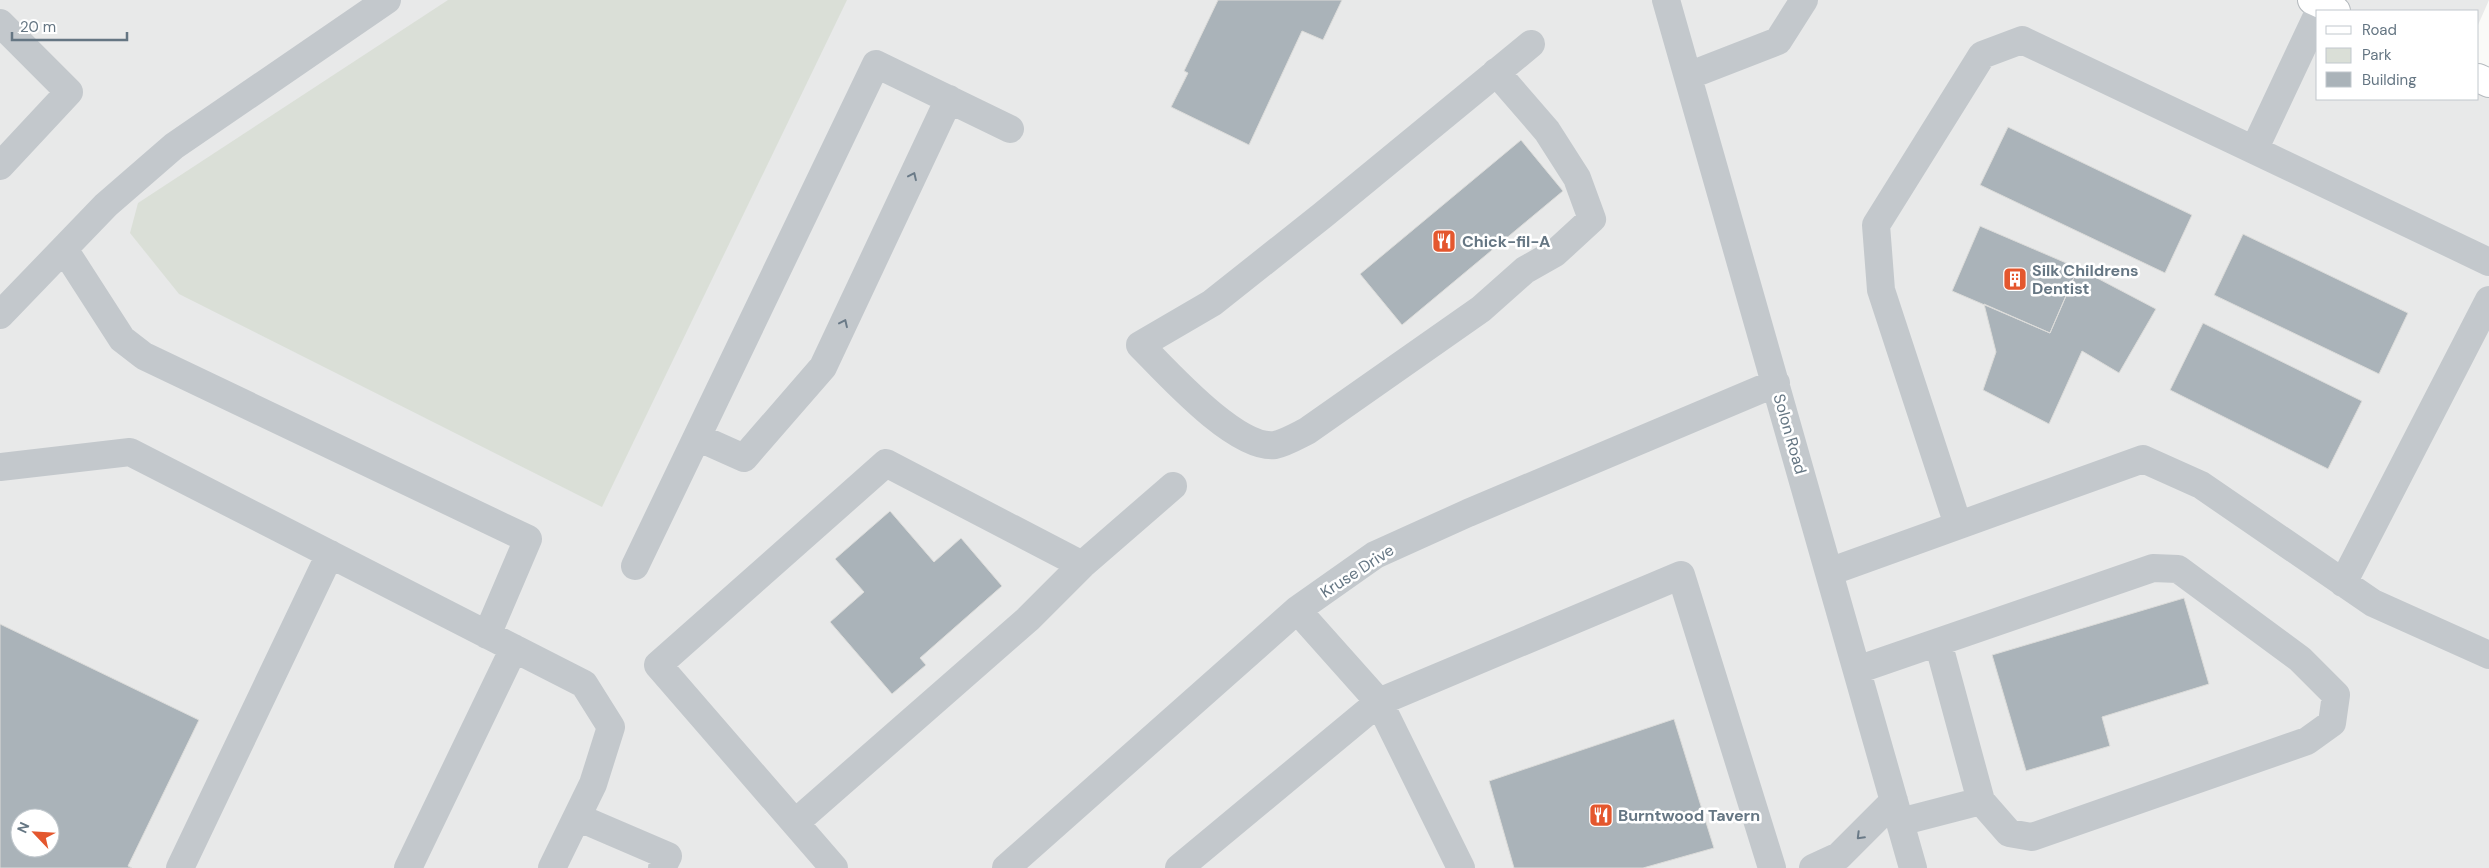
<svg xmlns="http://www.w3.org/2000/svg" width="2489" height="868" viewBox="0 0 2489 868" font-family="'DM Sans',sans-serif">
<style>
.built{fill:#e8e9e9;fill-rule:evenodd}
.green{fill:#dadfd7}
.building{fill:#aab3b9;stroke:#dcdcda;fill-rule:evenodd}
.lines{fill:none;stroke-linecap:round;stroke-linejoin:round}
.major-casing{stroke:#b5babe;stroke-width:30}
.minor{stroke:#c3c8cc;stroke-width:28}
.major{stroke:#fff;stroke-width:28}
.oneway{stroke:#6a7a87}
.labels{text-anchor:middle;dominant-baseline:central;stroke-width:5;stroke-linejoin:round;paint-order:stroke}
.poi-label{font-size:16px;font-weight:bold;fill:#657683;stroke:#fff;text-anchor:start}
.street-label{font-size:16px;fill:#657683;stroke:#fff}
</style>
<rect width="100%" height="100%" fill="#fafaf8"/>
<path class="built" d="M0 0H2489L2478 25V11H2318V99H2478V78L2489 83V868H0ZM20 818H50V848H20Z"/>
<path class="green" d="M448 0H847L602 507 179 294 130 233 138 203Z"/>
<path class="building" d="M1218 0H1342L1323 40 1302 31 1249 145 1171 107 1188 73 1184 71Z
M2008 127 2192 215 2165 273 1980 185Z
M1521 140 1563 191 1402 325 1360 274Z
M1980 226 2078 268 2050 333 1952 291Z
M2243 234 2408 313 2379 374 2214 295Z
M2078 268 2156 309 2119 373 2082 351 2049 424 1983 390 1996 352 1984 304 2050 333Z
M2203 323 2362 401 2328 469 2170 390Z
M890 511 934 562 961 538 1002 586 920 658 926 665 892 694 830 622 864 592 835 559Z
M2184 598 2209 684 2102 717 2110 746 2026 771 1992 655Z
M0 624 199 720 128 866 132 868H0ZM20 818H50V848H20Z
M1674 719 1714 848 1643 868H1514L1489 781Z"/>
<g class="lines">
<g class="major-casing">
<path id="major" d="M2312 0 2336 11
M2478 78 2489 83"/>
</g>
<path class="minor" d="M1666 0 1913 868
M0 23 69 92 0 166
M1496 72 1547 131 1577 178 1592 219 1555 253 1525 270 1481 309 1307 431C1297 436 1285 443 1275 445 1236 450 1166 371 1140 345L1212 303 1323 215 1531 44
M1688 76 1778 41 1804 0
M2254 150 2489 262
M64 249 122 339 144 356 528 539 487 635
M0 315 106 205 174 146 387 0
M697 437 744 458 823 367 949 99
M0 467 130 452 584 684 611 727 593 784 552 868
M1958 525 1881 290 1876 225 1982 55 2022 40 2254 150 2318 14
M635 566 876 64 1010 129
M1829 572 2143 459 2201 485 2373 603 2489 655
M2343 583 2489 300
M1297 610 1379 702 1461 868
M1938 642 1981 801
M1857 670 2153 568 2178 569 2300 659 2336 695 2332 723 2307 741 2032 837 2009 833 1981 801 1900 822
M577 817 668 856 662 868
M795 823 1028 619 1082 565
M180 868 330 554
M408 868 514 648
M834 868 658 665 886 463 1082 565 1173 486
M1006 868 1297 610 1375 555 1468 513 1776 383
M1179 868 1379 702 1681 575 1772 868
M1813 868 1839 856 1894 801"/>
<use href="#major" class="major"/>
</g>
<defs><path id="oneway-chevron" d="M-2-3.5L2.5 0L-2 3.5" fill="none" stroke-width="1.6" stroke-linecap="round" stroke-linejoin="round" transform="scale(1.25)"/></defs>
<g class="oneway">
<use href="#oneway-chevron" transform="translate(913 176) rotate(-65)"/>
<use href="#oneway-chevron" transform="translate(844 323) rotate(-65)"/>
<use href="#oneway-chevron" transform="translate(1860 836) rotate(135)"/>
</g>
<defs>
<g id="restaurant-square" transform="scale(1.25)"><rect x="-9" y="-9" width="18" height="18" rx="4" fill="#e4572e" stroke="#fff"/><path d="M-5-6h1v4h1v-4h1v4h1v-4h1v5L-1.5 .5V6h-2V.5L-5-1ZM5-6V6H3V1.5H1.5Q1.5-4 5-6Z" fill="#fff"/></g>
<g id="building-square" transform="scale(1.25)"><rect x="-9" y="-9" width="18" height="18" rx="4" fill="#e4572e" stroke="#fff"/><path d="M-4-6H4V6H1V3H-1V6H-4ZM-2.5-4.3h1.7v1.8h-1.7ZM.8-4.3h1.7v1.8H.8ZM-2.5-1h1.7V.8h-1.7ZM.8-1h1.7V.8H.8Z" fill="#fff"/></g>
</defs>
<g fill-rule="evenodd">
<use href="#restaurant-square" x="1444" y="241"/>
<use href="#building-square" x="2015" y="279"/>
<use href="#restaurant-square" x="1601" y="815"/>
</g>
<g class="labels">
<g class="poi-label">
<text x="1462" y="241">Chick-fil-A</text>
<text x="2032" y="270">Silk Childrens<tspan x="2032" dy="18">Dentist</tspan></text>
<text x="1618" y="815">Burntwood Tavern</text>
</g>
<g class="street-label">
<text transform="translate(1790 434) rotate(74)">Solon Road</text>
<text transform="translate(1357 571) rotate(-33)">Kruse Drive</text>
</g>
</g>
<rect x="2316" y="10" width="162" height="90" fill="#ffffff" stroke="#c1c8cd"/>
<rect x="2326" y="26" width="25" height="8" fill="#ffffff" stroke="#c1c8cd"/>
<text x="2362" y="35" font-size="15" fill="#657683">Road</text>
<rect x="2326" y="48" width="25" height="15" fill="#dadfd7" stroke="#c1c8cd"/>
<text x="2362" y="60" font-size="15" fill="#657683">Park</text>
<rect x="2326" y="72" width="25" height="15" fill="#aab3b9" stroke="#c1c8cd"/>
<text x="2362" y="85" font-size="15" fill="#657683">Building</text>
<g transform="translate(35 833) rotate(295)"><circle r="24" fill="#ffffff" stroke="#c1c8cd"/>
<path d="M0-4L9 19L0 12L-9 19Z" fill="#e4572e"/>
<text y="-8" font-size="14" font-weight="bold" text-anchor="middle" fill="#657683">N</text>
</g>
<path d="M12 32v8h115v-8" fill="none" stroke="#657683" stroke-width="2.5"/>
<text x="20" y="32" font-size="15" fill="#657683" stroke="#ffffff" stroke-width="4" paint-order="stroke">20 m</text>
</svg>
